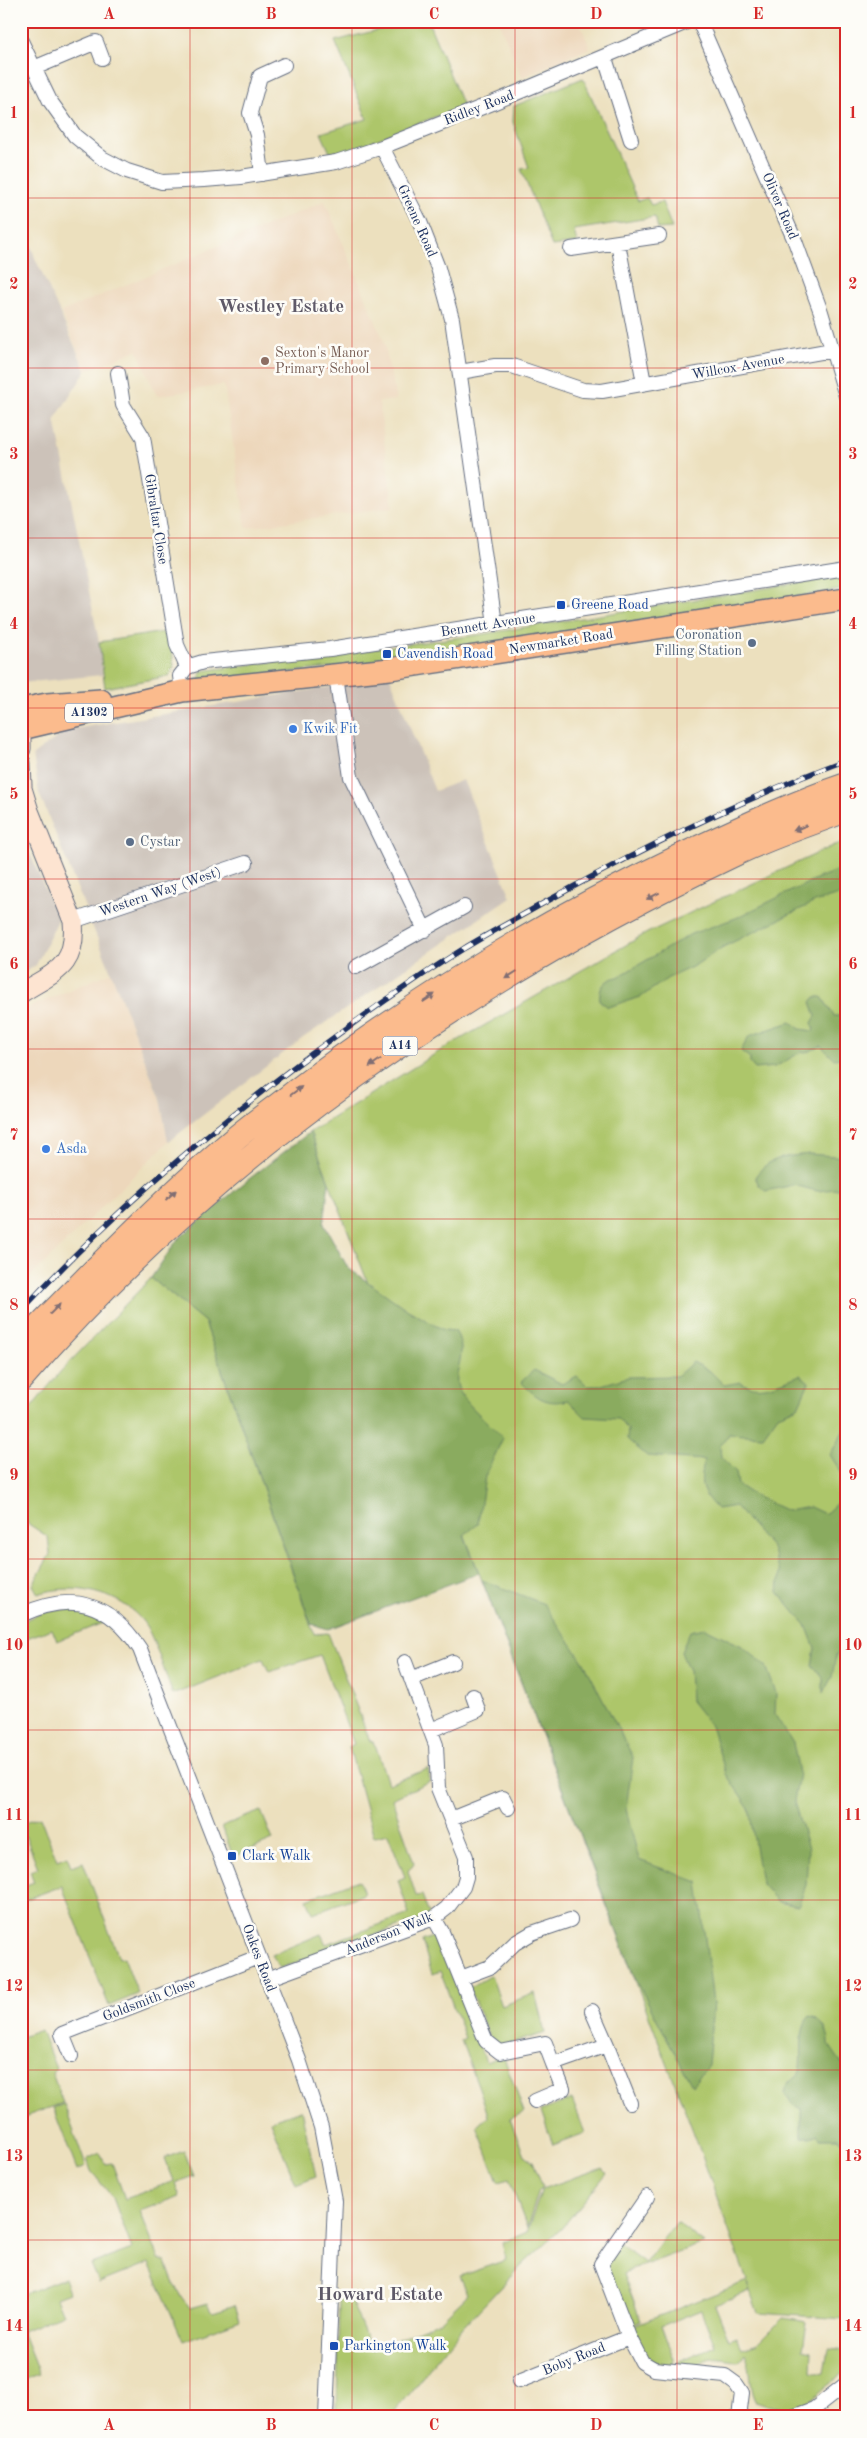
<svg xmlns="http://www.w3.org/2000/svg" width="867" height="2438" viewBox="0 0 867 2438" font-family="'Old Standard TT',serif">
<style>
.built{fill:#edd7bb}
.industrial{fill:#ccc2b9}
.green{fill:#adc66b;stroke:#647a64}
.forest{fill:#8aab5f;stroke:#526d5e}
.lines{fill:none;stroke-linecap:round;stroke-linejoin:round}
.street-casing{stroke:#646d80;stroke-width:16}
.secondary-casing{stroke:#646d80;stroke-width:21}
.primary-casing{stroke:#646d80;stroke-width:24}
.highway-casing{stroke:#646d80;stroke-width:26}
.street{stroke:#fff;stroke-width:14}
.secondary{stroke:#fde4d1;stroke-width:19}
.primary{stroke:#fbbb8d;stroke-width:21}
.highway{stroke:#fbbb8d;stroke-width:24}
.rail-casing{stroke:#1b2f5e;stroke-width:5.5}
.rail{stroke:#fdfcf7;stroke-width:4;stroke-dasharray:11;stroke-linecap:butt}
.oneway{fill:#806e73}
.grid{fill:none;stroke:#d62828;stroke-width:1;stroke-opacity:0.55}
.education-dot{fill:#8d6e63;stroke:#fdfcf7;stroke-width:2}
.transit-dot{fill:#1a4fb4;stroke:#fdfcf7;stroke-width:2}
.service-dot{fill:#5c6f8a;stroke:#fdfcf7;stroke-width:2}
.shop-dot{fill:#3f7fe0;stroke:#fdfcf7;stroke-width:2}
.labels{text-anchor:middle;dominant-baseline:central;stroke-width:5;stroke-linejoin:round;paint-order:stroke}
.shield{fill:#fdfcf7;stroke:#5f6c8c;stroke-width:1}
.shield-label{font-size:12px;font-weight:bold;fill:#1b2f5e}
.street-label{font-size:14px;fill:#1b2f5e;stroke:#fdfcf7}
.education-label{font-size:14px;fill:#785e54;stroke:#fdfcf7;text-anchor:start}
.transit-label{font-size:14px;fill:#164399;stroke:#fdfcf7;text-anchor:start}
.service-label{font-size:14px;fill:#4e5e75;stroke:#fdfcf7;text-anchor:end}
.shop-label{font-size:14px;fill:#366cbe;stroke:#fdfcf7;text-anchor:start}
.district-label{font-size:19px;font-weight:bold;fill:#5e5968;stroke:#fdfcf7}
.neatline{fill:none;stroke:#d62828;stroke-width:2}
.grid-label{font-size:16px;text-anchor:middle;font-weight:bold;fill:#d62828}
</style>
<rect width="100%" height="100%" fill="#fdfcf7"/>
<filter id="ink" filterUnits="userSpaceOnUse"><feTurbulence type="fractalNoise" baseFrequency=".02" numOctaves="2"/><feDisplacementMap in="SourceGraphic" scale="10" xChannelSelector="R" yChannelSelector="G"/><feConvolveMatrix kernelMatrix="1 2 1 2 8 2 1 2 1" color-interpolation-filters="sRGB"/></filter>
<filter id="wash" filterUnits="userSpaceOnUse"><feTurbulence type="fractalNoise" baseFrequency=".0096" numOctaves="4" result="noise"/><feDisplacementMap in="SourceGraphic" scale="20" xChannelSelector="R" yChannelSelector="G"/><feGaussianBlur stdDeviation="1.12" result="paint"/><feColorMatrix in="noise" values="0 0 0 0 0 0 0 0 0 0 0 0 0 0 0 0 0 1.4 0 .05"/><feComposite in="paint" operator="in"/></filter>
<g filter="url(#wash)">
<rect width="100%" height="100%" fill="#ece0be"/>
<path class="built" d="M498 21H579L590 48 522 77Z
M325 201 384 341 396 400 379 402 393 507 246 528 224 385 157 396 137 350 86 371 61 312Z
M111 972 160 1100 168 1142 21 1286V1011Z"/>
<path class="industrial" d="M21 212 35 258 86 371 55 419 99 642 102 675 21 683Z
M390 677 435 791 463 780 511 897 303 1038 168 1142 160 1099 111 972 39 793 33 755 67 730Z
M24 839 58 920 36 965 21 975V840Z"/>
<path class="green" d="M413 21H428L463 106 332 157 321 133 367 119 335 41Z
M583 78 638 201 647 198 651 205 662 202 672 228 658 229 655 217 574 230 577 243 552 246 521 169 529 168 513 122 514 106Z
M846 575V589L333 668 199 681 201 671 477 635Z
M170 631 174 667 169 676 105 688 99 642Z
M846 842V2319L758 2313 747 2283 749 2291 715 2305 729 2340 737 2337 742 2348 758 2343 783 2318 807 2322 803 2349 812 2351 811 2371 824 2374 828 2348 846 2350V2372C809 2396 805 2420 756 2401 748 2384 753 2370 745 2353L739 2361C721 2358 708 2353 696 2368L679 2366V2361L715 2346 701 2310 661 2326 674 2359 673 2366 647 2361 629 2328 747 2281 693 2131 310 1132 443 1049 647 933 835 845Z
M151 1278 205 1322 314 1634 328 1633 370 1741 373 1742 376 1747 388 1784 428 1769 430 1781 392 1799 414 1863 408 1871 416 1896 422 1895 430 1916 280 1968 271 1955 321 1934 326 1944 409 1914 398 1880 405 1877 388 1834 374 1837 349 1747 354 1744 320 1655 269 1672 263 1659 173 1695C166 1677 154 1636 144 1623 121 1592 73 1582 38 1594L33 1585 50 1554 48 1537 21 1519V1420L61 1371Z
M68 1609 85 1611 105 1622 57 1641 52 1629 21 1640V1623C36 1613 50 1611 68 1609Z
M261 1811 273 1840 233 1857 222 1826Z
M40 1817 57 1860 67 1856 71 1866 83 1862 119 1958 124 1957 138 1994 109 2006 62 1886 21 1901V1887L34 1882 30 1871 38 1868 26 1837H21V1823Z
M359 1880 364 1894 313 1913 307 1899Z
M437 1935 486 2062 503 2055 524 2112 510 2119 524 2155 533 2161 543 2187 539 2190 527 2228 509 2179 498 2182 477 2126 488 2116C481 2090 470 2066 461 2040L465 2038 440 1971 432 1974 422 1941Z
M491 1975 502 2006 535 1993 545 2033 503 2046 489 2037 469 1988Z
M41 2030 56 2069 52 2073 63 2103 21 2118V2037Z
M572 2099 585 2133 553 2145 541 2111Z
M64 2104 86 2166 77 2170 53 2108Z
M301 2110 316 2176 296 2184 270 2121Z
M184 2151 194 2176 175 2183 180 2196 140 2211 159 2259 166 2262C172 2280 177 2295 191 2308L208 2303 213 2312 235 2305 240 2320 183 2341 149 2263 99 2283 91 2264 132 2249 113 2198 91 2171 87 2159 100 2153 105 2164 112 2163 125 2199 174 2181 165 2158Z
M602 2168 607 2173 561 2229 515 2272 463 2327 390 2417H337L339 2299 348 2294 372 2350 440 2321 468 2294 460 2276 506 2260 502 2243 527 2232 542 2189Z
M676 2222 704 2243 623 2273 641 2321 628 2327 605 2269 618 2243 645 2263Z
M64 2278 69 2293 56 2298 63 2314 22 2331 39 2374 21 2381V2295Z"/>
<path class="forest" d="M846 867V893L815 902 723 947 694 966 668 978 641 997 608 1007 600 1001C598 988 605 979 618 977L691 934 736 918 816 879Z
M815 997H822L834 1016H846V1057L834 1059 821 1046 805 1053 801 1052 775 1067 755 1069 750 1063V1058L741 1051 749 1036 791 1022 800 1029 813 1031 814 1028 812 1023 816 1016 811 1002Z
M310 1132 329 1182 324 1224 348 1268 408 1310 444 1330 455 1331C471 1355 449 1373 460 1392 467 1405 492 1426 503 1438L485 1476 478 1524 464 1535 479 1573 328 1629 311 1624 205 1322 151 1278 177 1240 245 1182Z
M809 1154 846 1157V1188L817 1191 794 1185 765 1191 759 1185 755 1177C769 1156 786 1157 809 1154Z
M693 1362 710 1371 724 1385 741 1382C760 1395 780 1382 800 1375L809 1382 798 1407 778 1415 763 1436 729 1434 720 1445 721 1457 736 1472 738 1485 755 1496 787 1511 810 1507 825 1514 837 1503 846 1482V1609L843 1615 846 1649 836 1655 832 1677 823 1693V1678L812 1665 815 1648 806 1625 778 1592 780 1573 772 1548 735 1506 717 1509C699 1490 700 1485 704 1460L647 1456 627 1439 628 1429 618 1419 585 1417 568 1400C546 1406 536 1397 521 1382L534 1370 562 1384 577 1376 588 1386H598L628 1377 677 1376Z
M846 1426V1480L830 1455Z
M482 1580 544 1604 584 1663 633 1757 626 1809 639 1860 698 1882 713 2003 708 2066 692 2085 635 1978Z
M705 1628 742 1646 766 1666 776 1693 775 1715 793 1743 799 1773 794 1802 808 1849 806 1885 798 1906 778 1902 761 1883 749 1808 726 1774 711 1726 691 1701 689 1671 681 1652 690 1631Z
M810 2016C822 2019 830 2033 829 2045L845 2068 846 2146 837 2138H820L817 2134 810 2138H801V2109L792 2104 785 2093C786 2090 787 2084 789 2082 795 2075 799 2076 801 2067 803 2052 798 2027 810 2016Z"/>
</g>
<g filter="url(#ink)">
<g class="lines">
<g class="street-casing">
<path id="street" d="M699 21 795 241 821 312 846 396
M21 41 50 101 75 136 102 158 127 171 162 182 204 180 241 177 336 162 382 147 490 104 689 21
M605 58 631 140
M34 68 96 42 102 58
M382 147 420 222 438 268 452 319 495 624
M262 174 257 135 250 113 260 76 284 65
M618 243 644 383
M571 249 659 236
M460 372 495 366H512L583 390 602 391 832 350
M118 373 123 405 143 437 177 645 187 667
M336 676 351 777 425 930
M182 691 180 676 187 667 203 662 330 649 846 568
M73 921 246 863
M356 967 464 907
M21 1615C72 1591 110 1602 140 1649L299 2060 321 2127 335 2201 326 2417
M411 1679 453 1662
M431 1730 478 1710 473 1696
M451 1819 503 1798 508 1808
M434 1918 442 1932 486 2041 500 2052 545 2043 553 2064 607 2045 630 2103
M461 1978 490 1967 515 1943 532 1933 570 1920
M267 1979 434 1918 447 1908 463 1887 466 1877V1857L438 1788 436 1745 405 1662
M592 2011 607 2045
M71 2056 62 2034 258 1957
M535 2101 563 2089 553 2064
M629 2337 601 2264 647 2197
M519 2381 629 2337 642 2362 654 2369 725 2376 736 2384 742 2393 739 2417
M792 2417 814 2409 846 2384"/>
</g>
<g class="secondary-casing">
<path id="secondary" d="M21 727V749
M21 763 22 786
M21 785 29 811 73 921C77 967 56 971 21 993"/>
</g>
<g class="primary-casing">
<path id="primary" d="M21 709 47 704 101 700
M21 729 182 691 390 669 846 599"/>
</g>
<g class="highway-casing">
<path id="highway" d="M21 1344C90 1275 158 1204 232 1141 253 1123 275 1108 296 1091 416 999 547 920 683 855 737 830 790 804 846 785
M21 1379C215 1154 469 980 737 853 772 836 810 824 846 810"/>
</g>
<use href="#street" class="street"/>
<use href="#secondary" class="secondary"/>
<use href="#primary" class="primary"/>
<use href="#highway" class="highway"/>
<g class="rail-casing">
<path id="rail" d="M21 1311C103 1222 194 1143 290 1070 346 1028 403 986 463 949 489 933 516 919 542 904 640 849 740 800 846 760"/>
</g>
<use href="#rail" class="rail"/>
</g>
<defs><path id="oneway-solid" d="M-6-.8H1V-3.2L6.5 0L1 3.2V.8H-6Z" transform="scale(1.25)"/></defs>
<g class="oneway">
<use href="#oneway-solid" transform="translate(800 828) rotate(158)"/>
<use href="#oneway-solid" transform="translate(653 896) rotate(153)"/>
<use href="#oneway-solid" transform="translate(511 975) rotate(148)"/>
<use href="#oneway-solid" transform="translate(429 998) rotate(-33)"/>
<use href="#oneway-solid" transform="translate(375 1063) rotate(145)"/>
<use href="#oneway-solid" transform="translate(296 1091) rotate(-37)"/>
<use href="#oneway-solid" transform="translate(171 1195) rotate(-43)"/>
<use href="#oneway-solid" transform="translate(55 1309) rotate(-45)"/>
</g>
</g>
<path class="grid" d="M190 21V2417M352 21V2417M515 21V2417M677 21V2417M21 198H846M21 368H846M21 538H846M21 708H846M21 879H846M21 1049H846M21 1219H846M21 1389H846M21 1559H846M21 1730H846M21 1900H846M21 2070H846M21 2240H846"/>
<circle class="education-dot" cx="265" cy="361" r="5"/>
<g class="transit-dot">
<rect x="556" y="600" width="10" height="10" rx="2.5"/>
<rect x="382" y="649" width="10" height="10" rx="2.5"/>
<rect x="227" y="1851" width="10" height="10" rx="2.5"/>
<rect x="329" y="2341" width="10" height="10" rx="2.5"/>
</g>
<g class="service-dot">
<circle cx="752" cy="643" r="5"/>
<circle cx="130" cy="842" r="5"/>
</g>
<g class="shop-dot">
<circle cx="293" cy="729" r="5"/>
<circle cx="46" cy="1149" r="5"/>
</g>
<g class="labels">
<g class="shield">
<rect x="65" y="703.5" width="48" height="19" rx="4"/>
<rect x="382.5" y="1036.5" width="35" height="19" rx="4"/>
</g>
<g class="shield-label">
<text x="89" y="713">A1302</text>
<text x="400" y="1046">A14</text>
</g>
<g class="street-label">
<text transform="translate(479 108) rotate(-21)">Ridley Road</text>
<text transform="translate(780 206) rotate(67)">Oliver Road</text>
<text transform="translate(417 221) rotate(66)">Greene Road</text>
<text transform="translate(738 367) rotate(-10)">Willcox Avenue</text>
<text transform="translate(156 519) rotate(81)">Gibraltar Close</text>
<text transform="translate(488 625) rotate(-9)">Bennett Avenue</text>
<text transform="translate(561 642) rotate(-9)">Newmarket Road</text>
<text transform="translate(160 892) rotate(-19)">Western Way (West)</text>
<text transform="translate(389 1934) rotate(-22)">Anderson Walk</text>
<text transform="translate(259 1958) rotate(69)">Oakes Road</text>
<text transform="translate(149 2000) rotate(-21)">Goldsmith Close</text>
<text transform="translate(574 2359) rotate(-22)">Boby Road</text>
</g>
<g class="education-label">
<text x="275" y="353">Sexton's Manor<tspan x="275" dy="16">Primary School</tspan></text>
</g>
<g class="transit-label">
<text x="571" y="605">Greene Road</text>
<text x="397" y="654">Cavendish Road</text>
<text x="242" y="1856">Clark Walk</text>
<text x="344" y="2346">Parkington Walk</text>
</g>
<g class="service-label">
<text x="742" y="635">Coronation<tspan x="742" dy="16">Filling Station</tspan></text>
<text x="140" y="842" text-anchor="start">Cystar</text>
</g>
<g class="shop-label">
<text x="303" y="729">Kwik Fit</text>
<text x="56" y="1149">Asda</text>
</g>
<g class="district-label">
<text x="281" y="307">Westley Estate</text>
<text x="380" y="2295">Howard Estate</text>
</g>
</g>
<rect width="867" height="2438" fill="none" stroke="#fdfcf7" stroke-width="55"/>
<rect x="28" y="28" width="812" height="2382" class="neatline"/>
<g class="grid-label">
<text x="109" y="19">A</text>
<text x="271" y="19">B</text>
<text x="434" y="19">C</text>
<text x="596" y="19">D</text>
<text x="758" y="19">E</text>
<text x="14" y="118">1</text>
<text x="853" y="118">1</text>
<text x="14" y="289">2</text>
<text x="853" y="289">2</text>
<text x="14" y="459">3</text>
<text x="853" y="459">3</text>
<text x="14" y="629">4</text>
<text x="853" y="629">4</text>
<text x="14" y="799">5</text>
<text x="853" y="799">5</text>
<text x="14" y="969">6</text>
<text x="853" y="969">6</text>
<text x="14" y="1140">7</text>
<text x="853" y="1140">7</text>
<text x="14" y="1310">8</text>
<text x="853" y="1310">8</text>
<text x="14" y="1480">9</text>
<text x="853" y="1480">9</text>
<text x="14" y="1650">10</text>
<text x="853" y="1650">10</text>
<text x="14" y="1820">11</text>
<text x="853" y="1820">11</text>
<text x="14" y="1991">12</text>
<text x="853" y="1991">12</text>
<text x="14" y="2161">13</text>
<text x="853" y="2161">13</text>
<text x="14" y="2331">14</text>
<text x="853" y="2331">14</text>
<text x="109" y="2430">A</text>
<text x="271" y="2430">B</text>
<text x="434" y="2430">C</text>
<text x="596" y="2430">D</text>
<text x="758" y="2430">E</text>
</g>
</svg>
